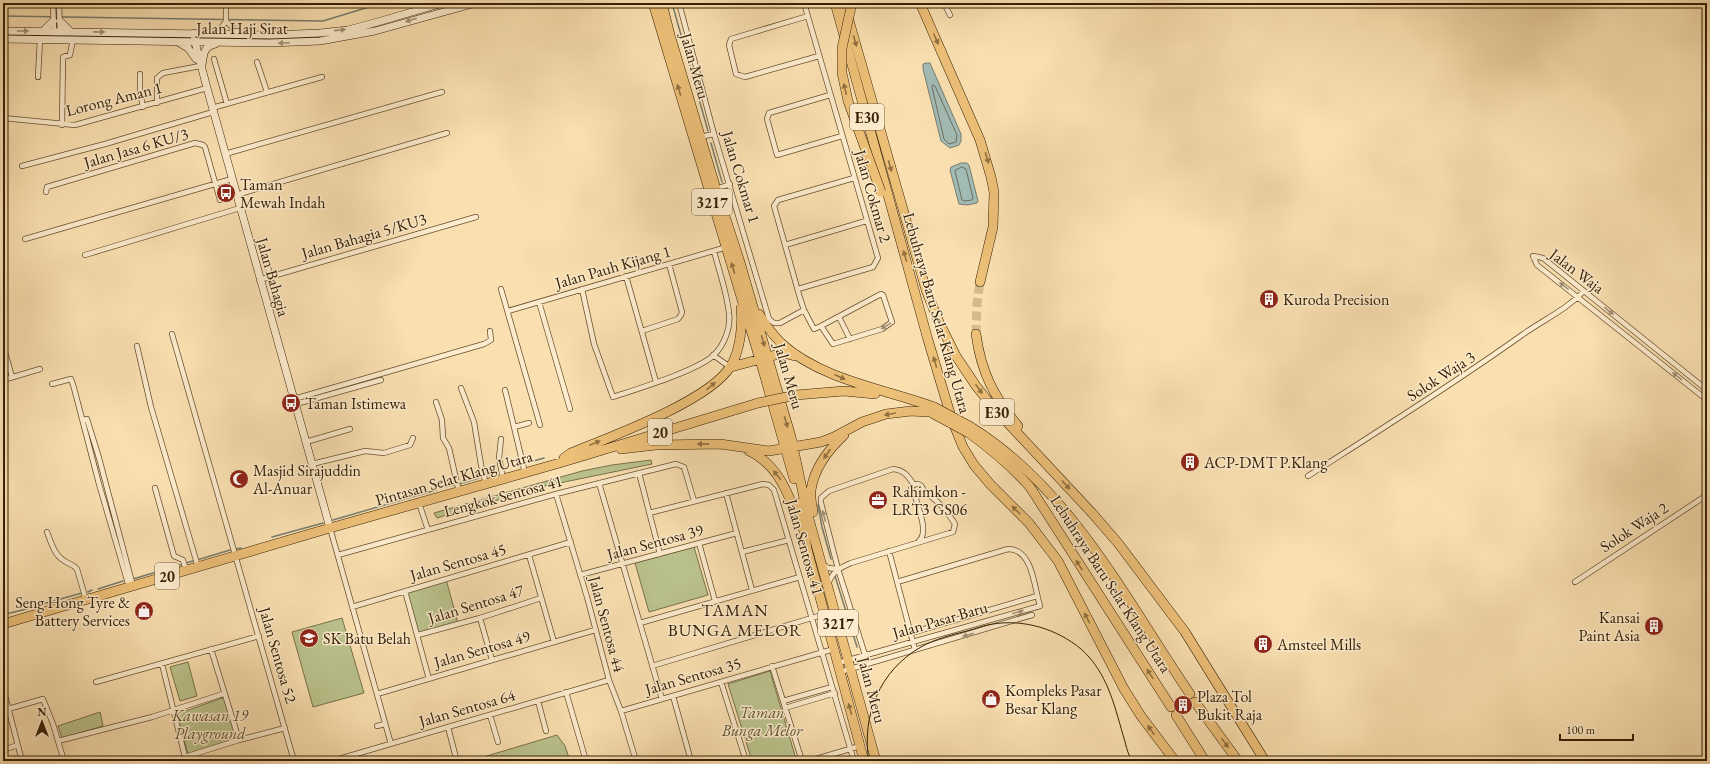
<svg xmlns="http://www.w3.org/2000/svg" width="1710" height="764" viewBox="0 0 1710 764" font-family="'EB Garamond',serif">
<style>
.green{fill:#bbc38d;stroke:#78724a}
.water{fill:#a2bbb5;stroke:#777d6f}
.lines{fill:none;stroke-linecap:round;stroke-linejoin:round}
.shore{stroke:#6c6e5e;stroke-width:1}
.stream{stroke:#777d6f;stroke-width:1.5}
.highway-tunnel{stroke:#d3ba8f;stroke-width:9;stroke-dasharray:9 4.5;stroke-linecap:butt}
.street-casing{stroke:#675031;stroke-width:6}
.secondary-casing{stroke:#362006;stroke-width:8}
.highway-casing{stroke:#362006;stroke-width:10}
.street{stroke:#fcebcc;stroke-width:4.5}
.secondary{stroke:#fcebcc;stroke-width:7}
.highway{stroke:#edc078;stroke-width:9}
.tram{stroke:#362006;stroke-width:1}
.highway-bridge-casing{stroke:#362006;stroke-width:10;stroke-linecap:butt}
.highway-bridge{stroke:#edc078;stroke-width:9}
.oneway{fill:#a39073}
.oneway2{fill:#92703f}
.labels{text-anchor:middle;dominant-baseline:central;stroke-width:3;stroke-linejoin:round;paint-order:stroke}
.shield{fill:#fcebcc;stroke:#715d41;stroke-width:1}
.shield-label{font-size:15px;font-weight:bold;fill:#362006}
.street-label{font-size:16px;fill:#362006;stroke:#fcebcc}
.poi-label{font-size:16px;fill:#362006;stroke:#fcebcc;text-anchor:start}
.park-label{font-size:16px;font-style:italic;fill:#5e512e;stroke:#fcebcc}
.neighbourhood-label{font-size:17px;letter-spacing:1px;fill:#362006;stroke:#fcebcc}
</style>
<rect width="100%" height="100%" fill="#fae0b1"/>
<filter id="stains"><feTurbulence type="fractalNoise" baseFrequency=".005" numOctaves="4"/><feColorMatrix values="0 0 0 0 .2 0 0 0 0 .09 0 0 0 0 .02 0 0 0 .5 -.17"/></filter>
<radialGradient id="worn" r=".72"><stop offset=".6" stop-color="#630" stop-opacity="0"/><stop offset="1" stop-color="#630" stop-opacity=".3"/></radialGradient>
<path class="green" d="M651 460 652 464 545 486 437 518 434 513 582 471 612 465Z
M694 547 708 595 649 612 635 563Z
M446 579 458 623 418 635 405 591Z
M342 618 364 693 313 707 292 632Z
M188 662 197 696 180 701 170 667Z
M770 671 796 759 788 761H752L728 684Z
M225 697 238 738 188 754 177 714Z
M100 712 103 726 62 738 58 726Z
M557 735 565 746 570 761H470Z"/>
<path class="water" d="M926 63H930L961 134V141L959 145 950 148 941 141 923 69V64Z
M961 163H967L969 165 978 201 977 203 967 205 959 204 950 170 951 167Z"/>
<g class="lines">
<path class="shore" d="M933 85 935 86 957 135 956 142 949 144 944 139 932 87Z
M962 167 966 169 973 198 972 200 964 201 962 200 955 171Z"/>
<path class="stream" d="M395 3H398
M672 3 708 131
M3 16 323 21 382 3
M711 143 722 182
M530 462 544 458
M515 467 521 465
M489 475 495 473
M459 484 479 478
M445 487 454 485
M818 505 822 527 831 559
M333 520 436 490
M272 537 323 523
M235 549 241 548
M197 560 230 550
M186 563 193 561
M835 576 857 647
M133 579 183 564
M98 589 123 581
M88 592 92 590
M39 605 82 593
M6 614 35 607"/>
<path class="highway-tunnel" d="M976 334 977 304 980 282"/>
<g class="street-casing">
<path id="street" d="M53 3 54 33
M59 3 60 33
M679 3 714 134 769 319 774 323H780L804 310
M944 3 950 15
M808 16 731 39 729 45 736 74 745 77 819 56
M226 21 239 34
M217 34 226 21V3
M214 59 227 104
M257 62 267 92
M140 74V93L143 107
M38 77 40 39
M830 95 769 113 767 119 777 155 842 136
M157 103V78L163 73 200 66
M212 108 322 77
M3 118 75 125 207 88
M62 125 63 57 70 55 73 39
M700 137 714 134
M225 154 442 92
M22 166 105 144 213 112
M716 189 730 184
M46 192 47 187 195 143 203 145 205 147 220 200
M236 195 447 133
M25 239 232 179
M785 245 866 221
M85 255 240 208
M1533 256 1537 265 1707 400
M1533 256 1543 258 1707 390
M265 258 271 277
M626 276 656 382
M259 280 476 217
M501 289 540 425
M582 289 594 344 613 397C637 389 697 371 714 355 724 345 731 328 729 313 727 293 719 271 714 251
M798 289 873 267 878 258 804 3
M539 302 570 409
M508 311 727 247
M839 317 850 339
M821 326 833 344 882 329 892 322 883 295 881 294 821 326 814 329 804 310 800 298 774 206 778 200 854 178
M642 331 678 319 681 315 682 312 669 264
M172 334 294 761
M3 345 12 377
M137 346 151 407 198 567
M713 355 730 367
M3 380 40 369
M52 384 71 379 74 388 99 484 129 587
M461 388 474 422 481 465 486 484
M505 390 514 427
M294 399 484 344 491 340 490 331
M436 402 442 420 443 438 449 448 459 492
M296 404 381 380
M83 420 87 419 99 458 133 586
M501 439 499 458 503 479
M306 442 350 429
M312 464 365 451 384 453 410 445 413 438
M525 473 514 427 529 423
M639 473 660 554
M1308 476C1380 430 1452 385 1522 335 1543 320 1566 310 1584 291
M599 483 662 699
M911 490a6 6 0 1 1 12 0a6 6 0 1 1-12 0Z
M155 488 174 556 183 560 186 570
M726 493 752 590
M556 494 587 597 609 680 621 711 636 761
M915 496C918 507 929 533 919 541
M419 503 428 530
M649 513 763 484 769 485 774 490 854 761
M330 528 391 744
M47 532C51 542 54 554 63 560 68 564 73 564 77 569L86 600
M699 543 715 601
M889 551 915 650
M742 552 789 540
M338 555 556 494 676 464 684 467 694 501
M529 555 554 642
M823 564 828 568 838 569
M580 575 737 533
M829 582C833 571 840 568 851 563L953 532 955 524C948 512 935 497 922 491
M1575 582 1707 495
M405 591 429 679
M352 607 571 542
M480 618 492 660
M640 623 800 577
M911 633 1037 596
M418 635 480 618 541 598
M211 649 239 740
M865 655 838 569 821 503V498L829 491 893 469C904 470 908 476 914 485
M838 663 1040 606C1034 587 1033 549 1008 549L897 582
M162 664 185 757
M652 666 825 614
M772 666 802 761
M840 672 1032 615
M96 682 259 636
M721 682 746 761
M3 688 22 761
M566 692 586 761
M377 694 595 630
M673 696 691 761
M538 701 546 731
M783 701 832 687
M785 708 835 693
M8 709 43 699 53 724 64 761
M621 711 834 649
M490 715 498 742
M377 726 385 724
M448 727 456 758
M58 741 152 717 223 694
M3 750 18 745
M172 761 239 740 285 728
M332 761 609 680
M809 761 860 746"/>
</g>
<g class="secondary-casing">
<path id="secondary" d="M60 21 70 31
M3 31 271 35 320 33 348 30 374 23 443 3
M43 31 53 21
M194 33 195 42 207 88 330 528
M3 39 269 43 320 41 375 31 476 3
M178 42 188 48 196 59
M202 65C204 54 203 47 215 44"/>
</g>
<g class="highway-casing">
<path id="highway" d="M653 3 763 370 794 479
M662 3 670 35 716 189 739 259 791 437 807 512 876 761
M835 3 928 340 952 420 963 447 974 465 990 484 1029 523 1058 561 1124 689 1141 716 1175 761
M844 3 926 290 939 322 956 356 976 386 992 406 1092 513 1118 543 1185 632 1265 761
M920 3 980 140 991 177 994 192 993 227 980 282
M759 314C765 324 772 334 781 343 821 380 885 389 934 407
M976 334C981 372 994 397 1018 426
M731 367 783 353 795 356
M796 395 844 391 875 394
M971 427C1071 489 1126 600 1190 694
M969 433C991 449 1011 466 1030 487L1171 707
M621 449 656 445 720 444 769 451 821 442 834 437 862 422 886 414 911 411 928 412
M749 451C777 464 788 492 798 520
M563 462 564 458 571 453C610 437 709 401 730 367 740 353 743 324 741 308
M799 503 807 549 864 761
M813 512C812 505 810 497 811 490 814 469 828 450 844 435
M3 624 330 528 563 462 758 403
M1195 702 1238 761
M1176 715 1205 761"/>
</g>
<use href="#street" class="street"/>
<use href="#secondary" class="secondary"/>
<use href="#highway" class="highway"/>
<path class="tram" d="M869 761C861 716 880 670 921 647 935 639 951 635 967 631 975 629 984 625 993 624 1024 619 1057 629 1081 649 1107 672 1114 704 1123 735 1126 744 1127 753 1132 761"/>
<g class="highway-bridge-casing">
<path id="highway-bridge" d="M852 3 842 48V73L848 101 881 192
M758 403 796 395
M934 407 971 427
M932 413 969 433"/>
</g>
<use href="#highway-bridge" class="highway-bridge"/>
</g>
<defs><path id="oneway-solid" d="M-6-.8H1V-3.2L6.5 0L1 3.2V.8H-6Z"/></defs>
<g class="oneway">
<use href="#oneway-solid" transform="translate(411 20) rotate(163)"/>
<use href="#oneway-solid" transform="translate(340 30) rotate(-6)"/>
<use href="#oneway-solid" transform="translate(23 31)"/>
<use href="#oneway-solid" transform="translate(99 32) rotate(1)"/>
<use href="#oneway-solid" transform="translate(284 43) rotate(177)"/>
<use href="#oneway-solid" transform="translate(1564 286) rotate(-142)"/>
<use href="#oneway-solid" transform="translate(1609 311) rotate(39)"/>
<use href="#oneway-solid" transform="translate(886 326) rotate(149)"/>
<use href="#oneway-solid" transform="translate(1677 376) rotate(-141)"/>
<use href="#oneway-solid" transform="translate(824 516) rotate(-105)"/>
<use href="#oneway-solid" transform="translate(1018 612) rotate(-16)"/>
<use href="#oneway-solid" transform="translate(968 635) rotate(163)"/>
</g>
<g class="oneway2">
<use href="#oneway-solid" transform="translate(936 39) rotate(66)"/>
<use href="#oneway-solid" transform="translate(855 41) rotate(74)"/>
<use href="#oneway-solid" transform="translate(845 89) rotate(-103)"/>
<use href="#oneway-solid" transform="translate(679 90) rotate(-107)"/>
<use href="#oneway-solid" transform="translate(987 158) rotate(74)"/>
<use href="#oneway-solid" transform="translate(890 166) rotate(74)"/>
<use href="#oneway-solid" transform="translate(905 256) rotate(-106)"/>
<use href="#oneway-solid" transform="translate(733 268) rotate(-107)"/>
<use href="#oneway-solid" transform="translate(763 341) rotate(74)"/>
<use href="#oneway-solid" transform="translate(935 362) rotate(-106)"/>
<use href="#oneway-solid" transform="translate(840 377) rotate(24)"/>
<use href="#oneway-solid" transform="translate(711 386) rotate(-40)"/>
<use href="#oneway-solid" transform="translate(979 389) rotate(54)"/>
<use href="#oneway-solid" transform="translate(890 414) rotate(170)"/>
<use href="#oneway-solid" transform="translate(786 422) rotate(74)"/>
<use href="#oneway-solid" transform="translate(595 443) rotate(-22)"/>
<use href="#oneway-solid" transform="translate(703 444) rotate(-179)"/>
<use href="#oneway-solid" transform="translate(827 454) rotate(125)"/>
<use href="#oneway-solid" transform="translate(777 475) rotate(-129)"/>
<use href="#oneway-solid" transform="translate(1066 485) rotate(47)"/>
<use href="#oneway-solid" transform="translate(1016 510) rotate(-136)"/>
<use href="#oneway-solid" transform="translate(1079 565) rotate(-123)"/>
<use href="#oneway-solid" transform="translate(1087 618) rotate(-117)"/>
<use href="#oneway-solid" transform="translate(1150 674) rotate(-123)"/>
<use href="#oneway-solid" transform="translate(850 709) rotate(-105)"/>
<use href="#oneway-solid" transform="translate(1151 730) rotate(-126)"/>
<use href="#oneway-solid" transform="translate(1225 743) rotate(54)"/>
</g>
<defs>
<g id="bus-disc" transform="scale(1)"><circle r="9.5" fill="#8f2418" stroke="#fcebcc"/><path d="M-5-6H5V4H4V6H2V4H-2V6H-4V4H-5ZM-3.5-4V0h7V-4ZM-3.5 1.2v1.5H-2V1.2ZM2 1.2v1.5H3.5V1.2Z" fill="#fff"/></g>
<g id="building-disc" transform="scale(1)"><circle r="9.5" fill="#8f2418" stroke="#fcebcc"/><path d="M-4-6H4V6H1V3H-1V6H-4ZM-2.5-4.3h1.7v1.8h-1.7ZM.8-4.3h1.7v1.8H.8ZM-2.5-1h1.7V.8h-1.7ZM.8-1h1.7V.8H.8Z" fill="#fff"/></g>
<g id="mosque-disc" transform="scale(1)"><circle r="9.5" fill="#8f2418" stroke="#fcebcc"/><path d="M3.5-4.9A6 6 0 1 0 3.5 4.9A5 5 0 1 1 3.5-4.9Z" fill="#fff"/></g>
<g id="office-disc" transform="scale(1)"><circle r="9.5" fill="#8f2418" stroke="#fcebcc"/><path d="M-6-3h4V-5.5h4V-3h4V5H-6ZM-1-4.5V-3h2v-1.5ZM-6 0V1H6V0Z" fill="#fff"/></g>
<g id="shop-disc" transform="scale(1)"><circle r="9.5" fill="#8f2418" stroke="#fcebcc"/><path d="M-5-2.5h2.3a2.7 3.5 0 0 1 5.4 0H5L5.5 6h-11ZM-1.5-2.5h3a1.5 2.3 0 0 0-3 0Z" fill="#fff"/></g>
<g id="school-disc" transform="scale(1)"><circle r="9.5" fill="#8f2418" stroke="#fcebcc"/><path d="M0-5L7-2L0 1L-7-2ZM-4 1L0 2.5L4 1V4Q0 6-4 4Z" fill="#fff"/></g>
</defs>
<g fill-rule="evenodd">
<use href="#bus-disc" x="226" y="193"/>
<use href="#building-disc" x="1269" y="299"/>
<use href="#bus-disc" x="291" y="403"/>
<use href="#building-disc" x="1190" y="462"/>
<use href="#mosque-disc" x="239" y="479"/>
<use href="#office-disc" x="878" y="500"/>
<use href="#shop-disc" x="144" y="611"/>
<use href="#building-disc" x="1654" y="626"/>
<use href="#school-disc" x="309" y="638"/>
<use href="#building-disc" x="1263" y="644"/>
<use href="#shop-disc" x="991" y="699"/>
<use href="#building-disc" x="1183" y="705"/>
</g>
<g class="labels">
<g class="shield">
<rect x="850" y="104" width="34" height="26" rx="3"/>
<rect x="692" y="189" width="40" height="26" rx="3"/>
<rect x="980" y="399" width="34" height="26" rx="3"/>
<rect x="648" y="419" width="24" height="26" rx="3"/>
<rect x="155" y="563" width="24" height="26" rx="3"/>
<rect x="818" y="610" width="40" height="26" rx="3"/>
</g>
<g class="shield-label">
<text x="867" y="117">E30</text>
<text x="712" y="202">3217</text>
<text x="997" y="412">E30</text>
<text x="660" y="432">20</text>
<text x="167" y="576">20</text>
<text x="838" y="623">3217</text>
</g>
<g class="street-label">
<text x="242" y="28">Jalan Haji Sirat</text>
<text transform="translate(695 66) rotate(74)">Jalan Meru</text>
<text transform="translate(114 99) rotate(-14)">Lorong Aman 1</text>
<text transform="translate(136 148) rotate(-16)">Jalan Jasa 6 KU/3</text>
<text transform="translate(741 177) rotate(73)">Jalan Cokmar 1</text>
<text transform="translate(873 196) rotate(74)">Jalan Cokmar 2</text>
<text transform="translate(364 236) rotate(-16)">Jalan Bahagia 5/KU3</text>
<text transform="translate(613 267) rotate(-16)">Jalan Pauh Kijang 1</text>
<text transform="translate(1577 271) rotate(37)">Jalan Waja</text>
<text transform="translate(273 277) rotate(74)">Jalan Bahagia</text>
<text transform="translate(937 313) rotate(74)">Lebuhraya Baru Selat Klang Utara</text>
<text transform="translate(789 376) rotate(74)">Jalan Meru</text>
<text transform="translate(1441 376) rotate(-33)">Solok Waja 3</text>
<text transform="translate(454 478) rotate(-16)">Pintasan Selat Klang Utara</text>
<text transform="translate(503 496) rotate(-15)">Lengkok Sentosa 41</text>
<text transform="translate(1634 527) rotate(-33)">Solok Waja 2</text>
<text transform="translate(655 542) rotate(-15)">Jalan Sentosa 39</text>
<text transform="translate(805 547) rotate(74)">Jalan Sentosa 41</text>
<text transform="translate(458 562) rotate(-16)">Jalan Sentosa 45</text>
<text transform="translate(1111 584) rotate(57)">Lebuhraya Baru Selat Klang Utara</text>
<text transform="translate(476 604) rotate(-17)">Jalan Sentosa 47</text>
<text transform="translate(940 620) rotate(-16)">Jalan Pasar Baru</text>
<text transform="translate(607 624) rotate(75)">Jalan Sentosa 44</text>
<text transform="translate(482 649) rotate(-16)">Jalan Sentosa 49</text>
<text transform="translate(278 655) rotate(74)">Jalan Sentosa 52</text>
<text transform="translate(693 676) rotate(-16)">Jalan Sentosa 35</text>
<text transform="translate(872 690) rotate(75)">Jalan Meru</text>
<text transform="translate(467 708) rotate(-16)">Jalan Sentosa 64</text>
</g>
<g class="poi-label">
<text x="240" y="184">Taman<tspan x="240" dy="18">Mewah Indah</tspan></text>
<text x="1283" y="299">Kuroda Precision</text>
<text x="305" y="403">Taman Istimewa</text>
<text x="1204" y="462">ACP-DMT P.Klang</text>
<text x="253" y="470">Masjid Sirajuddin<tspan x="253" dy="18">Al-Anuar</tspan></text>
<text x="892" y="491">Rahimkon -<tspan x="892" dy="18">LRT3 GS06</tspan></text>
<text x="130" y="602" text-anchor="end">Seng Hong Tyre &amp;<tspan x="130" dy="18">Battery Services</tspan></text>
<text x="1640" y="617" text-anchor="end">Kansai<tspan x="1640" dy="18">Paint Asia</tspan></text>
<text x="323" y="638">SK Batu Belah</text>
<text x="1277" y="644">Amsteel Mills</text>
<text x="1005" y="690">Kompleks Pasar<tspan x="1005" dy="18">Besar Klang</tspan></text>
<text x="1197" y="696">Plaza Tol<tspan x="1197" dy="18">Bukit Raja</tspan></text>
</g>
<g class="park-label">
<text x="762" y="712">Taman<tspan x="762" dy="18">Bunga Melor</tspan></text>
<text x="210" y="715">Kawasan 19<tspan x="210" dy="18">Playground</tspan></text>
</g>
<g class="neighbourhood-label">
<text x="735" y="610">TAMAN<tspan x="735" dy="20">BUNGA MELOR</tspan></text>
</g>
</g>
<rect width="1710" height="764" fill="none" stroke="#fae0b1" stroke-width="16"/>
<rect x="4" y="4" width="1702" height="756" fill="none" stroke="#362006" stroke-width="2"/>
<rect x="8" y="8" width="1694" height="748" fill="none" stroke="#362006"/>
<g transform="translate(42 722)" stroke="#fcebcc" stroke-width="3" paint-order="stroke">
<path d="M0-3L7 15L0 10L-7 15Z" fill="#362006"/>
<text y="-6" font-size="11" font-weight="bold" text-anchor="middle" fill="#362006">N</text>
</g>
<path d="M1560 734v6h73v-6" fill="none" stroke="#362006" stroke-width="2"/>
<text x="1566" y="734" font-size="12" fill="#362006" stroke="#fcebcc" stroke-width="3" paint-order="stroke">100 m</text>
<rect width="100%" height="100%" filter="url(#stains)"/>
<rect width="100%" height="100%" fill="url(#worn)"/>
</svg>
